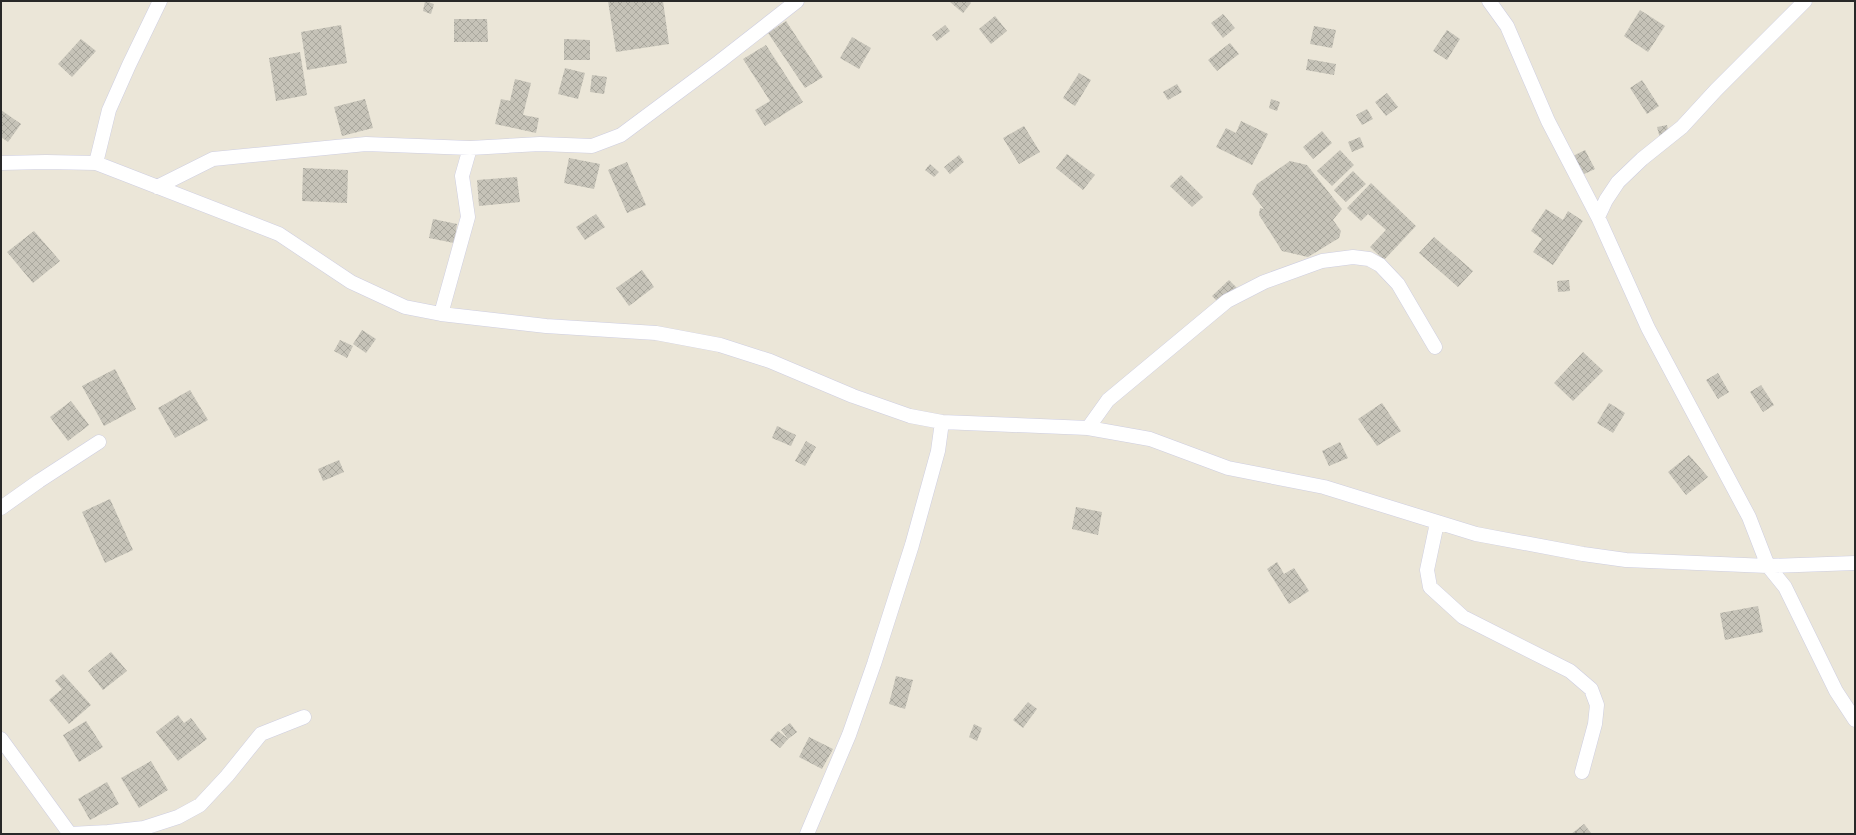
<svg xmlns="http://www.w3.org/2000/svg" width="1856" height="835" viewBox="0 0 1856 835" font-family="'Asap Condensed',sans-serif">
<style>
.building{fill:url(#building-cross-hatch)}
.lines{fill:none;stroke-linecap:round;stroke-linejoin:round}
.minor-casing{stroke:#cecee1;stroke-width:15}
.minor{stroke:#fff;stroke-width:14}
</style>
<defs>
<pattern id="building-cross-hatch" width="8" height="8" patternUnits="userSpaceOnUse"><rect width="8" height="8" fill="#c6c3b8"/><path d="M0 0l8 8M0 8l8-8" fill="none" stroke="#aaa89e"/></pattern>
</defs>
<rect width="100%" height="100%" fill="#ebe6d8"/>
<path class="building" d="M425 1 434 4 431 14 423 11Z
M608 1H663L669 44 616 52Z
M951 1H968L971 3 963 13 950 2Z
M1640 10 1665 26 1648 52 1624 36Z
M1223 14 1235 28 1223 38 1211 23Z
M995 16 1007 31 991 44 979 29Z
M454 19H487L488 42H454Z
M786 21 823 77 805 88 768 33Z
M341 25 347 63 307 70 301 32Z
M945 25 950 31 937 41 932 35Z
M1314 26 1336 30 1332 48 1310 44Z
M1447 30 1460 39 1447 60 1433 51Z
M852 37 871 48 859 69 840 58Z
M81 39 96 51 72 77 58 64Z
M564 39 590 40V60H564Z
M1230 43 1239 54 1217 71 1208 60Z
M766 45 803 102 765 126 755 110 770 101 743 59Z
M300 52 307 95 276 101 269 58Z
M1308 59 1336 64 1334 75 1306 70Z
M565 68 585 73 578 99 558 94Z
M1079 73 1091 80 1075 106 1063 98Z
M592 75 607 77 604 94 590 92Z
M515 79 531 83 523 115 539 118 536 133 495 124 501 99 510 101Z
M1642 80 1659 106 1647 114 1630 88Z
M1177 84 1182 92 1168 100 1163 92Z
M1387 93 1398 107 1386 116 1375 102Z
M365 99 373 128 342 136 334 107Z
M1271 99 1280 102 1277 111 1269 108Z
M1367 109 1373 119 1362 125 1356 115Z
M1 110 21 124 8 142 1 137Z
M1241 121 1268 134 1252 165 1216 147 1226 128 1236 133Z
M1667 125 1669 135 1660 138 1657 127Z
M1024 126 1040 152 1019 164 1003 138Z
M1322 131 1332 143 1313 159 1303 147Z
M1360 137 1364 147 1352 152 1348 142Z
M1340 150 1354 165 1332 186 1317 171Z
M1585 150 1595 169 1582 175 1573 156Z
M1067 154 1095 175 1083 190 1056 168Z
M959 155 964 162 950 174 944 167Z
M569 158 600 164 594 189 564 183Z
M1290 161 1307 165 1342 209 1333 220 1341 231 1339 238 1308 257 1282 251 1259 215 1260 208 1264 209 1252 194 1257 184Z
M627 162 646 205 627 213 608 170Z
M930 164 939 172 934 177 925 170Z
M303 168 348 170 347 203 302 201Z
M1353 171 1366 184 1346 202 1334 190Z
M1181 175 1203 197 1192 207 1170 186Z
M517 177 520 202 479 206 477 180Z
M1371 183 1416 226 1384 260 1370 247 1386 230 1368 214 1361 221 1347 208Z
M1546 209 1563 220 1568 211 1583 221 1553 265 1533 252 1542 239 1531 231Z
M596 214 605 227 585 240 576 227Z
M433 219 457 224 454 243 429 238Z
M34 231 60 261 33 283 7 252Z
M1434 237 1473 271 1458 287 1419 253Z
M642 270 654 287 629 306 616 288Z
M1229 280 1238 289 1221 305 1212 296Z
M1569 280 1570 291 1558 292 1557 281Z
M362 330 376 339 366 353 353 344Z
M340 340 353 346 347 358 334 351Z
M1583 352 1603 371 1573 401 1554 383Z
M115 369 136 409 104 426 82 386Z
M1718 373 1729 392 1718 399 1706 380Z
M1761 385 1774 405 1763 412 1750 392Z
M190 390 208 420 175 438 158 408Z
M71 401 89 425 68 441 50 417Z
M1382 403 1401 431 1377 446 1358 419Z
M1609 403 1625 413 1613 433 1597 423Z
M777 426 796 435 791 446 772 438Z
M806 441 816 447 805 466 795 461Z
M1340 442 1348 458 1329 466 1322 451Z
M1689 455 1708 477 1686 495 1668 472Z
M339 460 344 472 323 481 318 469Z
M110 499 133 550 105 563 82 512Z
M1076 507 1102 512 1098 535 1072 529Z
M1277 562 1284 574 1294 568 1309 591 1289 604 1267 569Z
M1758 606 1763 632 1725 640 1720 613Z
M111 652 127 671 103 690 88 671Z
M63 674 91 705 69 724 49 700 62 689 55 681Z
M896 676 913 680 905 709 889 704Z
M1028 702 1037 709 1023 728 1013 720Z
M178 715 184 723 191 718 207 739 178 761 156 732Z
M86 721 103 747 79 762 63 735Z
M790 723 797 732 788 739 781 730Z
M974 724 982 728 977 741 969 737Z
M778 731 788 739 780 748 770 740Z
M809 737 833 749 822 769 799 757Z
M151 761 168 790 139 808 121 778Z
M107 782 119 804 90 820 78 799Z
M1584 824 1592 834H1571Z"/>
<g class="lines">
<g class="minor-casing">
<path id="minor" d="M1489 1 1507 26 1548 121 1598 217 1648 328 1749 517 1768 566 1785 587 1836 691 1855 720
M1 163 46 162 96 163 279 234 351 282 405 307 441 314 546 326 656 333 720 345 770 361 853 396 910 416 942 422 1088 428 1150 439 1228 468 1324 487 1476 534 1583 554 1626 560 1768 566 1855 563
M96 163 109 110 129 65 160 1
M157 187 213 159 366 144 470 148 540 144 592 146 621 135 719 62 797 1
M1598 217 1606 200 1618 182 1642 159 1682 127 1716 90 1805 1
M441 314 468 217 462 176 470 148
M1088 428 1108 400 1227 301 1264 282 1322 261 1353 257 1369 259 1380 265 1398 284 1435 347
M1 508 39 481 99 442
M1437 523 1427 570 1430 587 1463 617 1570 671 1591 689 1597 705 1595 724 1582 772
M1 739 70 834
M70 834 108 832 144 828 178 817 200 805 227 776 261 734 304 717
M807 834 849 735 874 664 912 545 938 451 942 422"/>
</g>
<use href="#minor" class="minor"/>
</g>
<rect width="1856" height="835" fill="none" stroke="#282828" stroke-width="4"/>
</svg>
